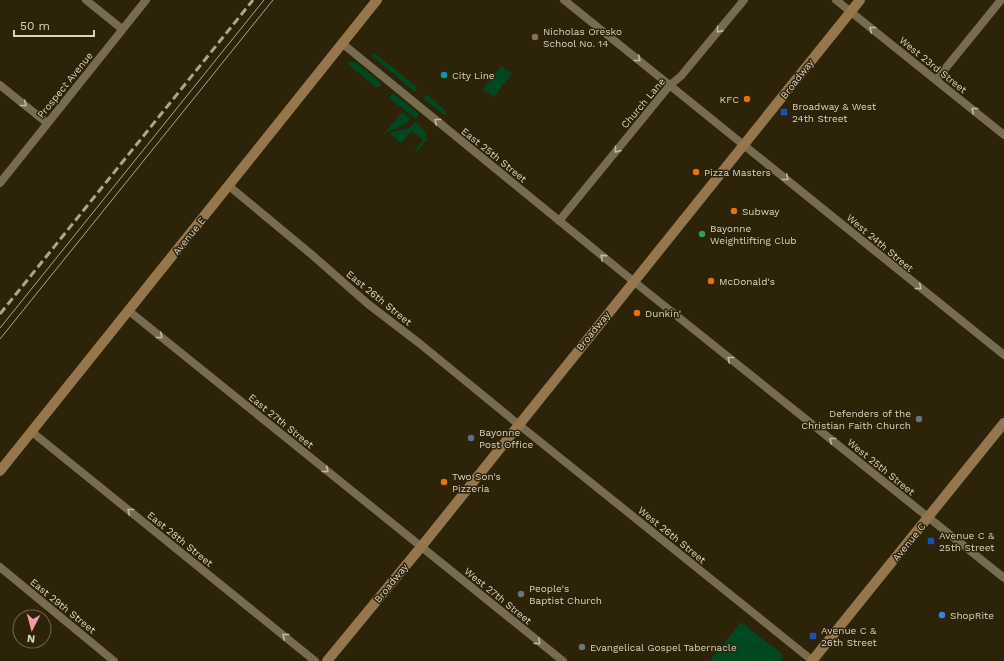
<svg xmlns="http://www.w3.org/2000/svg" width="1004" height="661" viewBox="0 0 1004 661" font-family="'Work Sans',sans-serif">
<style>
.green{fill:#004920}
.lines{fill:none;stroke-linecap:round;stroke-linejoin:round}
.street{stroke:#776c50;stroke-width:8}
.secondary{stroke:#95764d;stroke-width:10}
.tram{stroke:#aca592;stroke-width:1}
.rail{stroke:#aca592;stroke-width:3;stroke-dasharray:8 4;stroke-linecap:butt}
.oneway{stroke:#c1b9a7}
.education-dot{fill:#8d6e63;stroke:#2d2308;stroke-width:1.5}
.culture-dot{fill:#0f9aa8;stroke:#2d2308;stroke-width:1.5}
.food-dot{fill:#e8710a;stroke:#2d2308;stroke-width:1.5}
.transit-dot{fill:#1a4fb4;stroke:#2d2308;stroke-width:1.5}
.leisure-dot{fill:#2e9e5b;stroke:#2d2308;stroke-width:1.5}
.worship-dot{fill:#6b7280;stroke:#2d2308;stroke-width:1.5}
.service-dot{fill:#5c6f8a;stroke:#2d2308;stroke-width:1.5}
.shop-dot{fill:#3f7fe0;stroke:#2d2308;stroke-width:1.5}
.labels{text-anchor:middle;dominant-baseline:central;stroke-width:3;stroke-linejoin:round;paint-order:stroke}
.poi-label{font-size:10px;fill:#dad3c4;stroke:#2d2308;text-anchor:start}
.street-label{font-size:10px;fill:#dad3c4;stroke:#2d2308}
</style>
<rect width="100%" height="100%" fill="#2d2308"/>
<path class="green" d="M374 53 418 88 415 92 372 56Z
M348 61 357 63 382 84 377 88 348 64Z
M501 66 512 74 494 97 483 89Z
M393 93 419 114 416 119 389 98Z
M426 94 447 112 444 115 424 99Z
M402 112 410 119C404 128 392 128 384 134Z
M415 122 427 133 425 137 427 139 417 152 415 150 423 140 412 131 401 143 390 134 392 132 410 128Z
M741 622 784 656 780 661H710Z"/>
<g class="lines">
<path class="street" d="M86 0 122 29
M564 0 1004 355
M836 0 1004 135
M343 44 622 272 1004 578
M936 80 1001 0
M0 85 47 123
M0 183 146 0
M229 186 311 254 368 304 419 343 518 424 813 661
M559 221 670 85 681 76 744 0
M129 311 563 661
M32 432 315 661
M0 567 114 661"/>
<path class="secondary" d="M0 471 377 0
M327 661 421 547 860 0
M812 661 1004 423"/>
<path class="tram" d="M0 328 264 0
M0 339 273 0"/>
<path class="rail" d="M0 314 253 0"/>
</g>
<defs><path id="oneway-chevron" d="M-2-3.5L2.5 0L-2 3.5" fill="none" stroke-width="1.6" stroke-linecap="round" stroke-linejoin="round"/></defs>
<g class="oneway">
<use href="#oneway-chevron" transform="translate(872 29) rotate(-141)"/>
<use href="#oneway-chevron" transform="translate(719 30) rotate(130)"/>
<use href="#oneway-chevron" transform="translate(638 59) rotate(39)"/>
<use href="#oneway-chevron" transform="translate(24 104) rotate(38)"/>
<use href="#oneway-chevron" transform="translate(974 110) rotate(-141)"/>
<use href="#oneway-chevron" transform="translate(437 121) rotate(-141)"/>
<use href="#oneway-chevron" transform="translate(617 150) rotate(128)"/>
<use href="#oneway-chevron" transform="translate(786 178) rotate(39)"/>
<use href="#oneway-chevron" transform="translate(603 257) rotate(-140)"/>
<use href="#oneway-chevron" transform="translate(919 287) rotate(39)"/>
<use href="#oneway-chevron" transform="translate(160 336) rotate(39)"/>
<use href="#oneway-chevron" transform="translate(730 359) rotate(-141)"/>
<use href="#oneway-chevron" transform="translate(832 440) rotate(-141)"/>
<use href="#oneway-chevron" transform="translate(326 470) rotate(39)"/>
<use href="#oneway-chevron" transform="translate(130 511) rotate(-141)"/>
<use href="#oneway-chevron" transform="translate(285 636) rotate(-141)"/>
<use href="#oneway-chevron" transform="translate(538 642) rotate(39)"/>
</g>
<circle class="education-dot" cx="535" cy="37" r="4"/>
<circle class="culture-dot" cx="444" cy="75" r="4"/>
<g class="food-dot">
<circle cx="747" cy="99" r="4"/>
<circle cx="696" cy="172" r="4"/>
<circle cx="734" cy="211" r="4"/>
<circle cx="711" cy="281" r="4"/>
<circle cx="637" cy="313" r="4"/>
<circle cx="444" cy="482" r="4"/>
</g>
<g class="transit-dot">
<rect x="780" y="108" width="8" height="8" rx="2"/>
<rect x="927" y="537" width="8" height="8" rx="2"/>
<rect x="809" y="632" width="8" height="8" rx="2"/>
</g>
<circle class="leisure-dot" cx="702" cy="234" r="4"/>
<g class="worship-dot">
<circle cx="919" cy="419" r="4"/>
<circle cx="521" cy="594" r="4"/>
<circle cx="582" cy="647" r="4"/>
</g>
<circle class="service-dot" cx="471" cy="438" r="4"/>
<circle class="shop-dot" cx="942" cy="615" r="4"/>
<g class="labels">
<g class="poi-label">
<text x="543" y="31">Nicholas Oresko<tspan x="543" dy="12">School No. 14</tspan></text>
<text x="452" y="75">City Line</text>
<text x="739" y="99" text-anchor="end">KFC</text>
<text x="792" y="106">Broadway &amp; West<tspan x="792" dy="12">24th Street</tspan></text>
<text x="704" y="172">Pizza Masters</text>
<text x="742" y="211">Subway</text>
<text x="710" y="228">Bayonne<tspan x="710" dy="12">Weightlifting Club</tspan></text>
<text x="719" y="281">McDonald's</text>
<text x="645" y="313">Dunkin'</text>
<text x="911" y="413" text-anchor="end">Defenders of the<tspan x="911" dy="12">Christian Faith Church</tspan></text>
<text x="479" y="432">Bayonne<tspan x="479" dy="12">Post Office</tspan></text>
<text x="452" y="476">Two Son's<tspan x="452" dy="12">Pizzeria</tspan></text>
<text x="939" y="535">Avenue C &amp;<tspan x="939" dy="12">25th Street</tspan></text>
<text x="529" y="588">People's<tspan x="529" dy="12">Baptist Church</tspan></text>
<text x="950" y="615">ShopRite</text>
<text x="821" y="630">Avenue C &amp;<tspan x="821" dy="12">26th Street</tspan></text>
<text x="590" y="647">Evangelical Gospel Tabernacle</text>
</g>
<g class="street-label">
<text transform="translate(933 65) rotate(39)">West 23rd Street</text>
<text transform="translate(797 79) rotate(-52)">Broadway</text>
<text transform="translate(65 85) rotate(-51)">Prospect Avenue</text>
<text transform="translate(643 103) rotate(-50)">Church Lane</text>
<text transform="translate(494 155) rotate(39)">East 25th Street</text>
<text transform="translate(189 236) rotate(-51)">Avenue E</text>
<text transform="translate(880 243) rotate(40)">West 24th Street</text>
<text transform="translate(379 298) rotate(39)">East 26th Street</text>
<text transform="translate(593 331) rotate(-51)">Broadway</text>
<text transform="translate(281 421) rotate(39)">East 27th Street</text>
<text transform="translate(881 467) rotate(39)">West 25th Street</text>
<text transform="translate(672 535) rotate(39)">West 26th Street</text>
<text transform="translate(180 539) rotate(39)">East 28th Street</text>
<text transform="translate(909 542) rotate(-51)">Avenue C</text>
<text transform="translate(391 583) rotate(-51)">Broadway</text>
<text transform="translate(498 596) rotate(39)">West 27th Street</text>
<text transform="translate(63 606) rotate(39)">East 29th Street</text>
</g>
</g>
<g transform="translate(32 629) rotate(186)"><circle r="19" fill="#2d2308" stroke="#726953"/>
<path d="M0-3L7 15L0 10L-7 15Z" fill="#f39aaa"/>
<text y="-6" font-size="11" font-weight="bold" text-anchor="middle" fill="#dad3c4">N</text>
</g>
<path d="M14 30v6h80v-6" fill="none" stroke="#dad3c4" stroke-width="2"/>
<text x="20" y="30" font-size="12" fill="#dad3c4" stroke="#2d2308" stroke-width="3" paint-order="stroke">50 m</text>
</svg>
